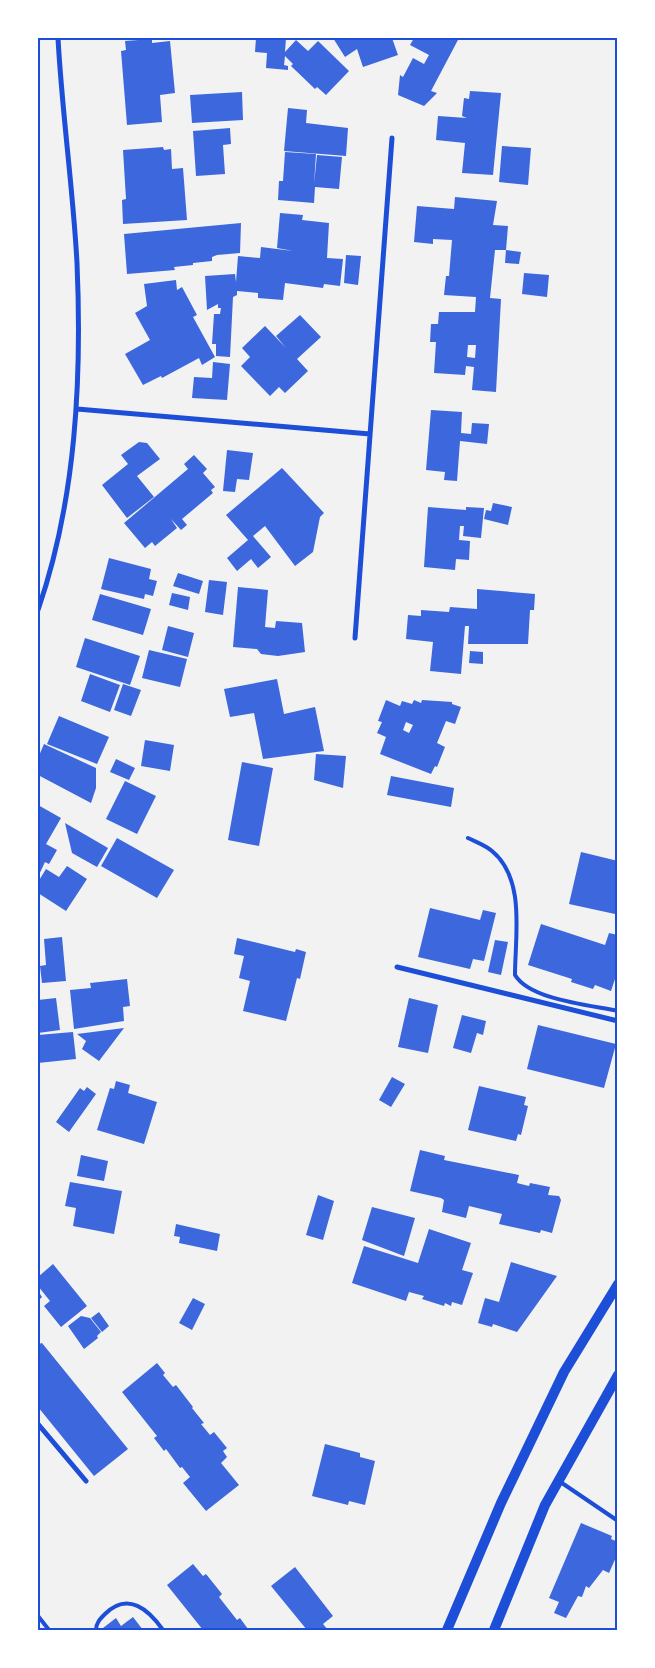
<svg xmlns="http://www.w3.org/2000/svg" width="655" height="1668" viewBox="0 0 655 1668" font-family="Quicksand,sans-serif">
<style>
.building{fill:#3d67dc;fill-rule:evenodd}
.lines{fill:none;stroke-linecap:round;stroke-linejoin:round}
.service{stroke:#1d4ed8;stroke-width:4}
.minor{stroke:#1d4ed8;stroke-width:5}
.secondary{stroke:#1d4ed8;stroke-width:10}
.neatline{fill:none;stroke:#1d4ed8;stroke-width:2}
</style>
<rect width="100%" height="100%" fill="#f2f2f2"/>
<path class="building" d="M256 38H286L285 52 296 40 308 51 318 41 349 71 326 95 317 87 315 89 291 66 293 64 285 56 284 65 288 66V70L266 68 267 53 255 52Z
M333 38H392L398 55 363 67 357 49 345 57Z
M414 38H459L431 91 437 93 424 106 398 95 400 75 403 77 413 58 424 64 429 55 410 45Z
M152 39V43L170 41 175 93 160 95 162 122 127 125 121 51 126 50 125 41Z
M470 91 501 93 493 175 462 173 465 143 436 140 438 116 467 118 462 116 464 98 469 99Z
M242 92 243 120 192 123 190 95Z
M288 108 307 110 306 123 348 128 346 156 284 151Z
M230 128 231 144 223 145 225 174 196 176 193 131Z
M502 146 531 148 528 185 499 182Z
M163 147 164 150 171 149 172 169 183 168 187 220 123 224 122 200 126 199 123 150Z
M285 152 316 154 314 184 317 155 342 157 339 189 315 187 314 203 278 200 279 181H283Z
M455 197 497 201 493 225 508 226 506 250H495L490 298 501 299 496 392 472 390 474 367 466 366 465 375 434 373 436 342H430L431 324H438L439 312H475L476 297 444 295 446 276H449L452 240 433 239V244L414 242 417 206 454 209ZM468 345H476L475 358 467 357Z
M280 213 303 215 302 220 329 223 327 258 343 259 340 286 324 284 323 288 285 283 283 300 258 298V293L237 291V295L233 297 230 357 216 356V344H212L214 314H220L221 308H218V304L207 310 205 276 235 274 236 282 238 256 260 258 261 247 293 251 277 248Z
M241 223 240 253 217 255 212 257V261L193 263V265L174 267 175 270 127 274 124 234Z
M506 250 521 252 519 264 505 263Z
M346 255 361 256 358 285 344 283Z
M524 273 549 275 547 297 522 294Z
M176 280 177 290 182 287 197 315 193 317 215 357 202 365 199 358 162 378 161 376 143 385 125 354 150 340 135 313 147 306 144 284Z
M300 315 321 337 297 359 308 371 285 393 279 387 270 396 241 366 250 357 242 348 265 326 286 348 276 336Z
M213 362 230 364 227 400 192 398 194 377 212 378Z
M431 410 462 412 461 433 471 434 472 423 489 424 487 444 460 441 457 481 444 480 445 472 426 470Z
M139 442 147 443 160 459 137 476 154 497 127 518 102 485 128 464 121 455Z
M227 450 253 453 249 480 237 479 235 492 223 491Z
M194 455 207 469 203 473 215 487 211 490 213 493 182 519 187 525 181 530 171 519 177 528 155 546 152 542 145 548 124 523 188 469 184 464Z
M282 468 324 513 320 517 313 552 295 566 265 526 253 536 271 557 258 568 251 559 237 571 227 558 248 540 226 515Z
M493 503 512 507 508 525 484 519 486 510 491 511Z
M428 507 466 510V507L484 508 481 538 463 536 464 526H460L459 540 470 541 469 560 456 559 455 570 424 567Z
M109 558 151 569 149 579 157 581 153 596 145 594 144 599 101 589Z
M178 573 203 581 199 594 173 586Z
M209 580 227 582 223 615 205 612Z
M238 587 268 590 265 627 275 628 276 621 302 623 305 652 278 656 261 654 257 649 233 647Z
M477 589 535 594 534 610H530L528 644H468L469 626H465L461 674 430 671 433 642 406 639 408 615 421 616V610L449 612 450 607 477 609Z
M172 593 190 597 188 610 169 605Z
M100 594 151 609 143 635 92 620Z
M168 626 194 633 188 657 162 650Z
M85 638 140 656 130 685 76 667Z
M149 650 187 659 180 687 142 678Z
M470 651 483 652V664L469 663Z
M90 674 120 685 110 712 81 701Z
M277 679 284 714 315 707 324 751 263 759 254 713 230 717 224 689Z
M123 684 141 690 131 716 114 710Z
M386 700 400 706 402 701 412 704 414 700 421 703 422 700 452 702V704L461 707 455 724 446 721 437 743 445 747 437 767 435 766 431 774 380 754 386 737 377 733 382 722 378 721ZM406 722 413 725 409 733 403 730Z
M59 716 109 737 97 764 47 744Z
M145 740 174 745 170 771 141 766Z
M44 744 96 768V788L91 803 38 775V758Z
M316 754 346 756 343 788 314 780Z
M116 759 135 768 129 780 110 772Z
M242 762 273 768 259 846 228 840Z
M391 776 454 788 451 807 387 795Z
M125 781 156 796 137 834 106 819Z
M38 805 61 818 46 844 57 850 49 864 45 862 38 877Z
M65 823 108 848 97 867 72 853Z
M117 838 174 870 157 898 101 866Z
M581 852 618 861 615 914 569 904Z
M67 866 87 879 66 911 38 893V882L46 869 59 877Z
M430 908 480 920 483 910 496 913 484 961 473 959 470 969 418 957Z
M541 924 605 945 609 933 618 935V970L611 991 595 985 593 989 571 982 572 979 528 965Z
M62 937 66 981 42 983 40 966 46 965 44 939Z
M237 938 295 952 296 949 306 952 300 979 297 978 286 1021 243 1011 250 981 239 978 244 956 234 954Z
M495 940 508 942 501 975 488 972Z
M127 979 130 1006 123 1007 124 1021 74 1029 70 990 91 988 90 983Z
M56 998 60 1030 38 1033V1000Z
M409 998 438 1005 428 1053 398 1047Z
M462 1015 486 1021 483 1035 477 1033 471 1053 453 1048Z
M538 1025 616 1044 604 1088 527 1069Z
M124 1028 99 1061 82 1049 86 1041 77 1034Z
M73 1032 76 1059 38 1063V1035Z
M392 1077 405 1084 391 1107 379 1100Z
M116 1081 130 1085 128 1093 157 1102 144 1144 97 1130 110 1088 114 1089Z
M479 1086 526 1097 524 1105 528 1106 521 1135 518 1134 516 1141 468 1130Z
M87 1087 96 1094 69 1132 56 1122 80 1088 84 1091Z
M420 1150 445 1156 444 1160 519 1175 517 1183 529 1186 530 1183 550 1187 548 1195 559 1196 561 1200 552 1233 541 1230 540 1233 499 1224 502 1214 469 1206 466 1218 442 1212 444 1200 441 1198 410 1191Z
M81 1155 108 1161 104 1181 77 1176Z
M70 1182 122 1191 114 1234 73 1226 76 1208 65 1206Z
M318 1195 334 1201 323 1240 306 1235Z
M372 1207 415 1218 404 1256 362 1240Z
M176 1224 220 1234 217 1251 179 1243 180 1237 174 1236Z
M429 1229 471 1243 462 1270 473 1273 462 1305 452 1302 451 1306 445 1303 444 1306 422 1299 424 1296 409 1292 406 1301 352 1283 364 1246 418 1263Z
M511 1262 557 1276 517 1332 493 1324 492 1327 478 1323 485 1298 499 1302Z
M53 1264 87 1306 61 1327 44 1306 50 1301 38 1286V1277Z
M38 1291 42 1297 38 1301Z
M193 1298 205 1304 192 1330 179 1323Z
M99 1312 109 1326 102 1332 91 1318Z
M81 1316 90 1318 101 1332 97 1336 98 1338 84 1349 68 1326Z
M38 1342 39 1344 42 1343 128 1449 94 1476 38 1407Z
M157 1363 165 1373 163 1375 173 1387 176 1385 193 1407 192 1408 204 1423 201 1424 210 1435 214 1432 227 1448 223 1451 227 1457 221 1463 239 1485 206 1511 183 1483 190 1477 182 1467 180 1468 166 1449 164 1451 154 1438 157 1436 122 1392Z
M325 1444 360 1453V1457L375 1461 365 1505 349 1501 348 1505 312 1496Z
M581 1523 612 1536 611 1539 618 1542 617 1555 609 1573 603 1570 589 1588 586 1586 582 1597 578 1596 566 1618 554 1613 559 1602 549 1598Z
M193 1564 203 1576 206 1574 222 1594 219 1597 237 1620 240 1618 248 1629 246 1630H203L167 1585Z
M295 1567 333 1616 323 1624 328 1630H307L271 1586Z
M133 1617 143 1630H104L103 1628 116 1618 121 1626Z"/>
<g class="lines">
<path class="service" d="M468 838C476 842 485 845 492 851 526 879 515 936 515 975 530 1000 590 1005 618 1011
M559 1481 618 1521
M38 1616 49 1630
M96 1630C96 1623 100 1619 105 1614 128 1591 149 1610 163 1630"/>
<path class="minor" d="M77 409 370 434
M38 610C76 500 82 379 77 263 73 188 62 113 58 38
M355 638 392 138
M397 967 618 1021
M38 1424 86 1481"/>
<path class="secondary" d="M447 1630 501 1503 564 1372 618 1284
M494 1630 545 1505 618 1375"/>
</g>
<rect width="655" height="1668" fill="none" stroke="#ffffff" stroke-width="78"/>
<rect x="39" y="39" width="577" height="1590" class="neatline"/>
</svg>
